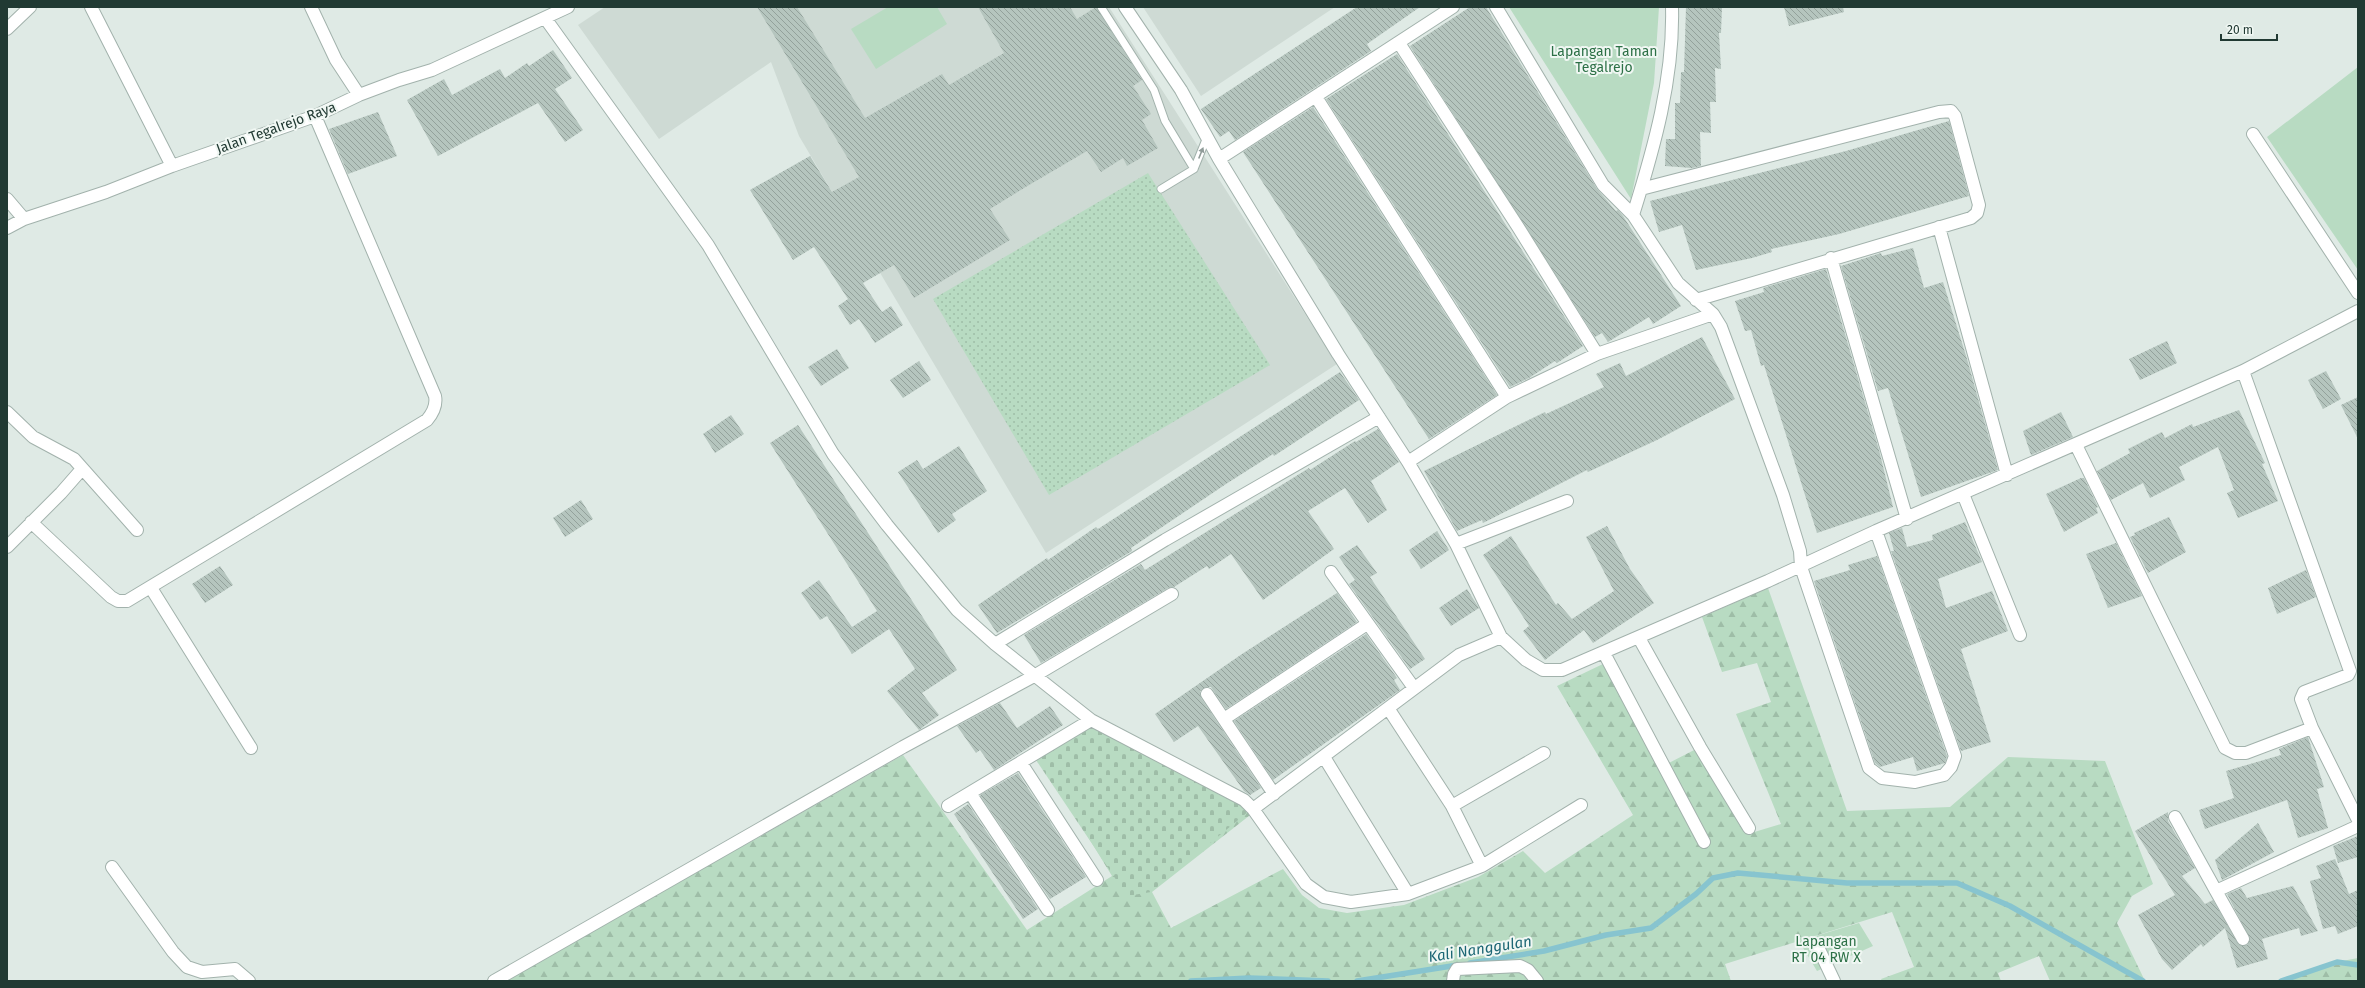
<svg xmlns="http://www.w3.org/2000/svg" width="2365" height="988" viewBox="0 0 2365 988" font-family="'Fira Sans',sans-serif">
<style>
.built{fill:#cedad4}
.grass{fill:url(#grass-dots)}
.forest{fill:url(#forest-firs)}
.cemetery{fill:url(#cemetery-stones)}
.park{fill:#b8dbc2}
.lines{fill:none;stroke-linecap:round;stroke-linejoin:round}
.stream{stroke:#87c4cf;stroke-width:5.5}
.building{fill:url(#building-back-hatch)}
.lane-casing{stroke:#a2b2ac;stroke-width:9}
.street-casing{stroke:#a2b2ac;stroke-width:14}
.lane{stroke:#fff;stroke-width:7}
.street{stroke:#fff;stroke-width:12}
.oneway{fill:#909c99}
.labels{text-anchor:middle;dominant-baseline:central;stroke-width:4;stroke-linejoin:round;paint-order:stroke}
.park-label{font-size:14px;fill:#2c7046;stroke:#f0f7f3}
.street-label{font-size:14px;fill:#213a33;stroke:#f0f7f3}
.water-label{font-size:15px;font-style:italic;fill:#1c6674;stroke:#f0f7f3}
</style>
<defs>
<pattern id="grass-dots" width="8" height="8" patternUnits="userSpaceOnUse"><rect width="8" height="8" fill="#b8dbc2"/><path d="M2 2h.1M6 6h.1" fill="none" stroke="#9ebda7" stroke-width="1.8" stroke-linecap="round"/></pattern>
<pattern id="forest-firs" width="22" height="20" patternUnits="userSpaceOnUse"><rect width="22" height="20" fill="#b8dbc2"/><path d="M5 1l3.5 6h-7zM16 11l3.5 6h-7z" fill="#9ebda7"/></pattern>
<pattern id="cemetery-stones" width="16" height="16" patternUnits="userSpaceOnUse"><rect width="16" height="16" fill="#b8dbc2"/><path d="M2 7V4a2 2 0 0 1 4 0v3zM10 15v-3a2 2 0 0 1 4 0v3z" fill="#9ebda7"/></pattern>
<pattern id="building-back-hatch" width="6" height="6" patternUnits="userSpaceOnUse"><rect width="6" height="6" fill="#b5c5be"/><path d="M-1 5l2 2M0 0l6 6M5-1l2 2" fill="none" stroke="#93a19b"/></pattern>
</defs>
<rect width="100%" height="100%" fill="#dfeae5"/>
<path class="built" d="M605 7H1109L1337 364 1046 553 799 136 771 62 659 139 578 25Z
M1143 7H1335L1201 96Z"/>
<path class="grass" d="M1148 173 1270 365 1049 495 933 299Z"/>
<path class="forest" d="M1768 588 1847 811 1950 807 2008 757 2105 761 2153 884 2132 896 2117 923 2145 981H2050L2039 956 1998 973 2001 981H1882L1881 979 1914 967 1892 912 1725 964 1731 981H491L754 840 903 755 1027 930 1112 876 1039 757 1092 723 1254 812 1152 892 1171 928 1283 869 1302 895 1319 908 1347 913 1404 905 1478 877 1523 851 1545 873 1633 815 1557 686 1605 663 1663 766 1700 747 1751 833 1781 824 1736 714 1771 702 1757 663 1722 672 1702 617Z
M2358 958V981H2281L2337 962Z"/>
<path class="cemetery" d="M1087 723 1165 763 1249 811 1151 892 1127 896 1034 757Z"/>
<path class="park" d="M888 7H937L947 24 876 69 851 29Z
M1509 7H1659L1654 83 1631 199Z
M2358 67V270L2267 137Z
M1859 923 1873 946 1817 971 1799 941Z"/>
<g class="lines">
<path class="stream" d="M1470 963 1544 951 1606 935 1651 928 1696 894 1713 878 1738 873 1847 883H1957L2010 906 2143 981
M1191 981 1249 978 1328 981
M1357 981 1458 965
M2281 981 2337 962 2358 965"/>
</g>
<path class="building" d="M757 7H797L865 118 942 74 949 85 1004 53 978 7H1070L1077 19 1096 7 1142 80 1133 86 1151 114 1142 120 1158 148 1127 166 1123 158 1101 172 1087 151 1024 188 990 209 1010 240 914 298 894 265 863 283 882 312 891 306 903 325 875 343 859 319 850 325 838 306 848 299 814 247 793 260 750 190 810 156 832 192 859 177Z
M1357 7H1420L1367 44 1371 51 1235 140 1229 131 1220 137 1201 109Z
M1470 7H1486L1597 189 1616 211 1618 210 1623 216 1681 306 1653 324 1649 317 1608 342 1602 333 1595 337 1410 46Z
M1686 7H1722L1721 33H1719L1721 69 1715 68 1716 102H1710L1711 133 1700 132 1701 166 1692 168 1665 166 1666 139H1675V103H1680L1681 72H1684Z
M1784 7H1843L1844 12 1789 26Z
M553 50 572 78 555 89 583 130 565 142 538 103 438 156 407 100 444 79 452 95 500 69 505 78 527 63 529 66Z
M1397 54 1583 346 1557 363 1555 361 1529 378 1510 387 1326 99Z
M1313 107 1497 395 1429 439 1243 152Z
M378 112 397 156 348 174 329 129Z
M1949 121 1969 196 1839 234 1771 249 1772 252 1752 258 1696 270 1682 225 1659 232 1650 201 1846 151Z
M1913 248 1924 288 1943 282 1967 359 1998 470 1921 497 1888 388 1878 391 1841 266 1881 253 1882 256Z
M1826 269 1879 450 1893 507 1817 533 1764 365 1761 366 1751 330 1745 331 1735 301 1764 292 1763 288Z
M1702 337 1735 399 1657 440 1588 472 1587 470 1483 523 1482 520 1457 531 1424 471 1545 412 1546 414 1604 387 1596 374 1620 363 1626 376Z
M2167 341 2177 363 2140 380 2129 359Z
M837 349 849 368 821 386 808 367Z
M919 361 931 380 903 398 890 380Z
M2326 371 2341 399 2323 409 2308 380Z
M1340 372 1359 400 1274 456 1273 454 1226 484 1131 548 1132 551 997 633 978 605 1047 558 1048 560 1096 527 1098 529Z
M2358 397V439L2341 405Z
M2239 410 2265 463 2262 464 2278 501 2238 518 2227 493 2234 490 2218 447 2179 467 2185 480 2150 498 2143 483 2111 500 2097 471 2130 453 2128 449 2162 432 2165 438 2192 424 2193 427Z
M2061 412 2073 437 2031 455 2023 431Z
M731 415 744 434 715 453 703 434Z
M798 425 957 670 922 693 939 715 919 730 887 691 915 669 889 629 852 654 827 616 820 620 801 593 819 580 852 627 877 611 770 443Z
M1378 429 1399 462 1371 481 1387 510 1368 523 1345 488 1308 511 1334 549 1263 600 1231 554 1209 569 1207 566 1174 587 1168 588 1041 663 1024 635 1141 564 1145 570 1309 468 1310 470 1355 441 1356 442Z
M959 446 987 491 952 514 956 520 938 533 898 472 917 460 923 469Z
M2081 478H2084L2098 507 2096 508 2098 513 2064 532 2046 494Z
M581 500 593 519 565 537 553 518Z
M2169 517 2186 552 2148 573 2130 537 2135 535 2134 533Z
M1965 522 1982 562 1938 579 1946 608 1992 591 2008 631 1961 649 1991 742 1961 751 1891 551H1894L1889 533 1902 528 1907 547 1933 540 1932 535Z
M1607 526 1630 569 1654 603 1593 643 1584 630 1545 660 1523 631 1529 626 1483 555 1511 536 1556 605 1558 603 1572 619 1614 591 1586 537Z
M1437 531 1449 550 1421 569 1409 550Z
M2116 543 2142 596 2108 608 2086 554Z
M1357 545 1377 573 1370 577 1425 659 1410 669 1349 584 1355 580 1339 557Z
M1877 556 1947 756 1945 763 1917 771 1913 757 1880 767 1875 763 1814 581 1850 570 1848 565Z
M220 566 233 585 205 603 192 584Z
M2306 570 2316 597 2277 614 2268 588Z
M1467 589 1479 608 1451 626 1439 608Z
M1337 593 1357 622 1226 709 1211 687H1206L1200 691 1201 698 1261 788 1250 795 1244 791 1198 726 1174 742 1155 714 1242 654Z
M1366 634 1397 678 1394 680 1400 690 1273 780 1234 721Z
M1000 703 1017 728 1050 706 1063 725 994 770 980 750 976 753 957 726Z
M2308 737 2324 787 2317 789 2328 828 2298 838 2287 800 2205 829 2199 810 2234 798 2226 771 2281 755 2279 749Z
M1018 773 1086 877 1050 899 980 795Z
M968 804 1038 909 1023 919 954 814Z
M2168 812V821L2195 868 2182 876 2205 904 2213 900 2239 945H2247L2250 939 2227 894 2241 888 2247 898 2293 886 2318 931 2301 936 2299 928 2262 939 2268 959 2237 968 2225 928 2203 947 2201 944 2172 970 2162 959 2138 915 2175 895 2135 831Z
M2258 823 2274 852 2222 880 2215 860Z
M2358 836V857L2338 863 2333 846Z
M2335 859 2349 894 2358 890V926L2338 934 2335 926 2323 929 2310 881 2321 878 2316 866Z"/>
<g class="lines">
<g class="lane-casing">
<path id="lane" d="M1101 7 1154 90 1165 121 1194 169 1161 189
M1194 169 1207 137"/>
</g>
<g class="street-casing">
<path id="street" d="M91 7 172 166
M311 7 336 60 359 95
M1125 7 1181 90 1219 159 1338 354 1408 462 1456 544 1501 637 1526 660 1543 670H1562L1768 581 1876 531 2243 371 2358 311
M1496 7 1603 185 1633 215
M1672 7C1674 78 1654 148 1633 215L1678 283 1713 314 1721 327 1783 495 1800 551 1801 567 1869 768 1882 778 1915 782 1944 775 1951 767 1955 756 1876 531
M545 18 708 245 833 454 887 525 957 610 995 644 1091 720 1244 800 1253 809 1459 655 1501 637
M7 29 30 7
M1399 43 1518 227 1597 354
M1316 97 1507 397
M2253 134 2358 293
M1219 159 1453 7
M1641 189 1939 112 1951 111 1955 116 1979 205 1977 213 1971 218 1696 300
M7 199 24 219
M1939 227 2007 475
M7 228 24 219 106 192 172 166 315 116 359 95 399 80 432 70 568 7
M1831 258 1907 519
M2243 371 2350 671 2348 675 2304 692 2301 699 2312 728
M7 412 33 437 74 459 137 530
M2076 445 2225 748 2235 753H2246L2312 728 2358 820
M1408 462 1507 397 1597 354 1713 314
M1963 494 2020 635
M31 522 111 597 118 601H127L427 420C433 413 437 406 435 396L315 116
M1456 544 1567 501
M7 547 61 493 82 469
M1331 572 1414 688
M151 588 251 748
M1639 638 1700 747 1749 828
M995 644 1165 540 1379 417
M1604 653 1704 842
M1207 694 1274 794
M1388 708 1452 806 1482 866
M1224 719 1367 624
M1324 757 1408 894
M1021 763 1097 880
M970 793 1048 910
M948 806 1091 720
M1452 806 1544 753
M1253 809 1306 884 1324 897 1351 902 1408 894 1482 866 1581 805
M2175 817 2216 891 2358 826
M112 867 173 952 187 967 202 972 235 969 249 981
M2216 891 2243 939
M1817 945 1834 981
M494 981 903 747 1034 676 1172 594
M1453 981 1454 974 1457 969 1520 966 1528 970 1537 981"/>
</g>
<use href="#lane" class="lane"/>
<use href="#street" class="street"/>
</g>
<defs><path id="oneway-solid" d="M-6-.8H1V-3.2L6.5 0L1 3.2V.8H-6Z"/></defs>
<use class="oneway" href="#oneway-solid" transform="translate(1201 153) rotate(-68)"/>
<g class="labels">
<g class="park-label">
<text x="1604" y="51">Lapangan Taman<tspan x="1604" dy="16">Tegalrejo</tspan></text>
<text x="1826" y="941">Lapangan<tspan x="1826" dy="16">RT 04 RW X</tspan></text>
</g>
<g class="street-label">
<text transform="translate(276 128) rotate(-20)">Jalan Tegalrejo Raya</text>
</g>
<g class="water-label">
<text transform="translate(1480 949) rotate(-9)">Kali Nanggulan</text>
</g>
</g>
<rect width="2365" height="988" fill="none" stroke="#213a33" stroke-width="16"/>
<path d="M2221 34v6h56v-6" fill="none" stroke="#213a33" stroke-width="2"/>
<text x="2227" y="34" font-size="12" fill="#213a33" stroke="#f0f7f3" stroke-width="3" paint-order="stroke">20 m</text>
</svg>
